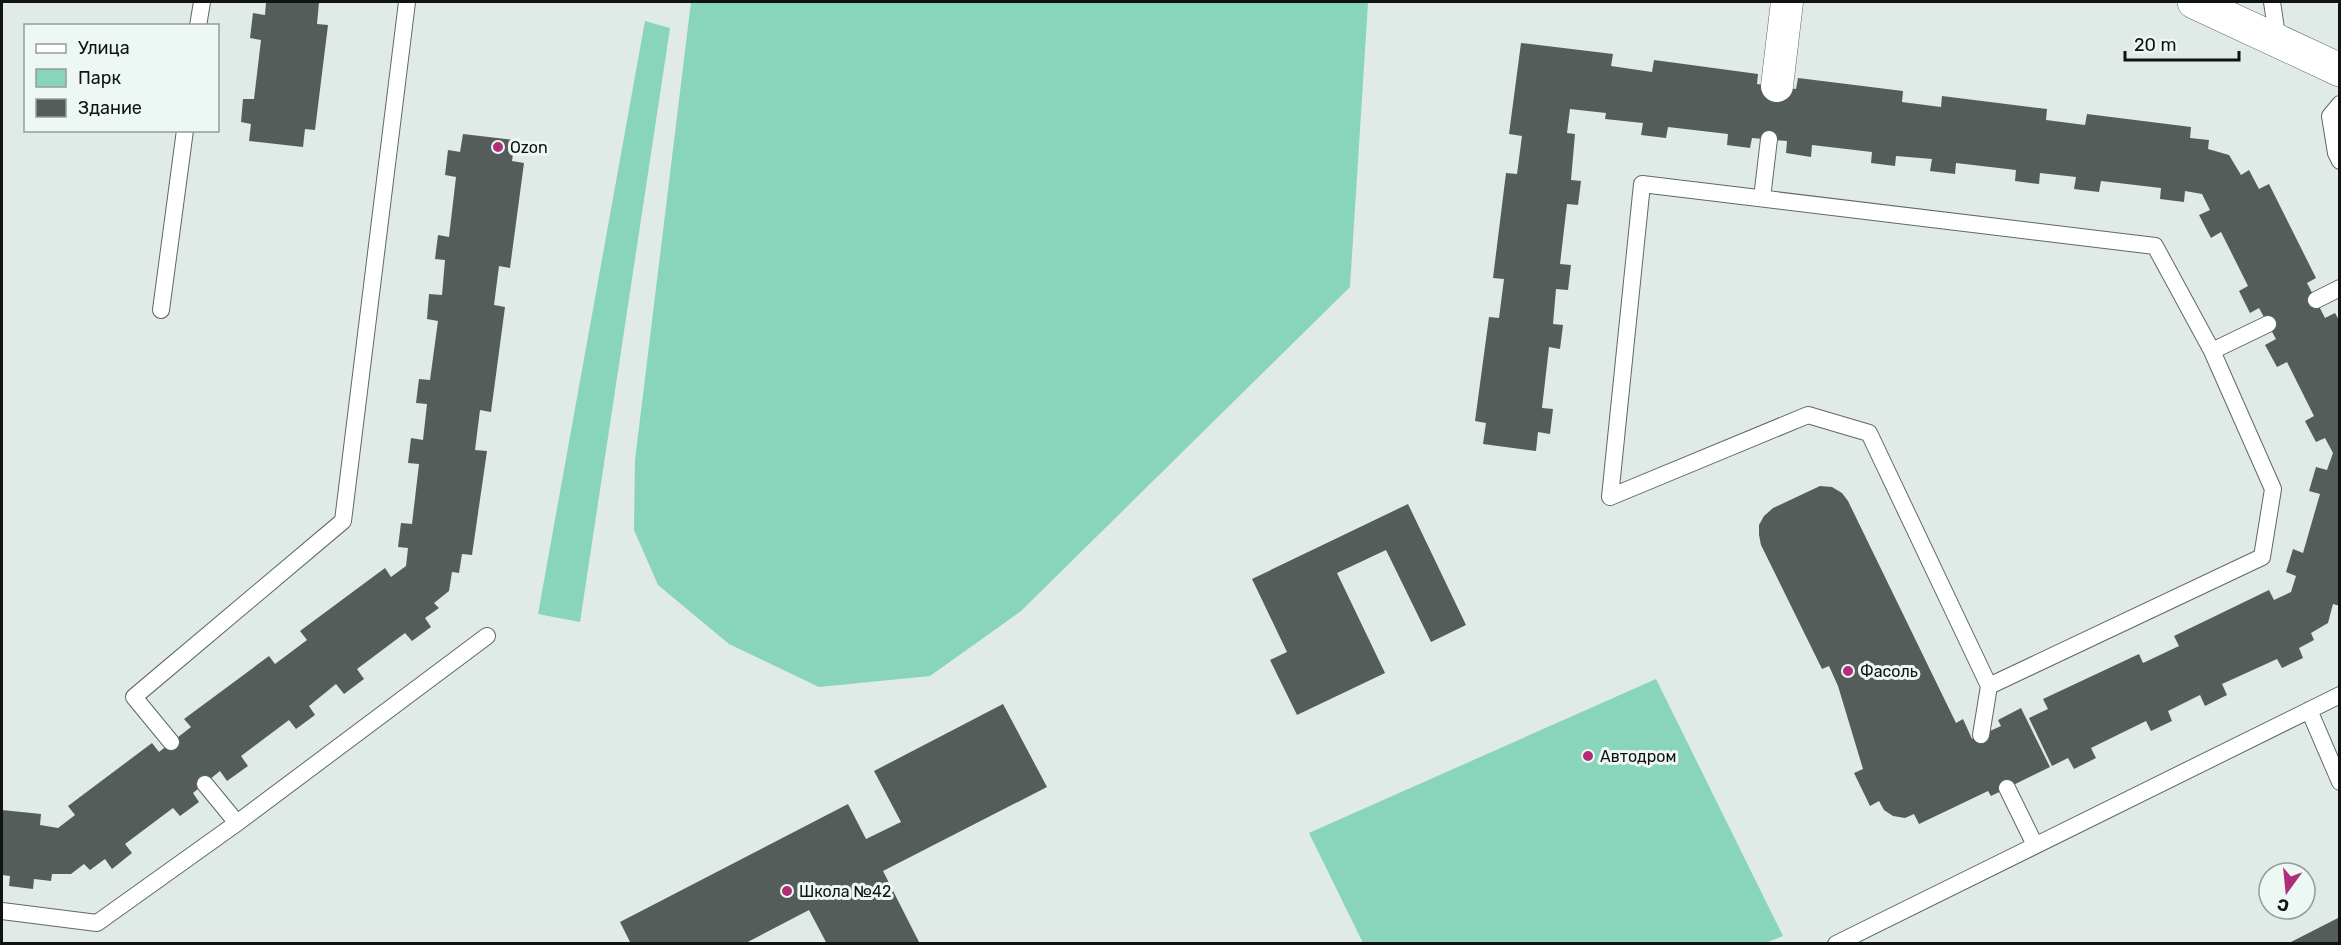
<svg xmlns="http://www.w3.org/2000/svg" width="2341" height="945" viewBox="0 0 2341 945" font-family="Rubik,sans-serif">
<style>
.green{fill:#88d5bb}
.building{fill:#555d5a}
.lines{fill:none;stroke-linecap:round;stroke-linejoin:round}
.lane-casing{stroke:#5f6865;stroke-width:18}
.street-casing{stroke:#5f6865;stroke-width:33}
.secondary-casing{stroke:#5f6865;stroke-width:34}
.lane{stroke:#fff;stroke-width:16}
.street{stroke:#fff;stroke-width:32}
.secondary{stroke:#fff;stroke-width:33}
.poi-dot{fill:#b02d77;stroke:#edf7f3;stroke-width:2}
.labels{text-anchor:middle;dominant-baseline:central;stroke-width:6;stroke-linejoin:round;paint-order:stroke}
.poi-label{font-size:16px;fill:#101312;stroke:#edf7f3;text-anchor:start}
</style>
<rect width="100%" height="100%" fill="#e0eae6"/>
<path class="green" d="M691 2 1368 3 1350 287 1021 611 930 676 819 687 729 644 658 585 634 530 635 460Z
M645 21 670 28 580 622 538 614Z
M1656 679 1783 936 1763 944 1363 943 1309 833Z"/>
<path class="building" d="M266 2H319L317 24 328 25 315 130 305 129 303 147 249 141 251 124 241 122 243 99H254L261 40 250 38 253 13 265 15Z
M1521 43 1613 54 1611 66 1652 72 1654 60 1758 74 1757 84 1796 89 1798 78 1903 91 1902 102 1941 107 1942 96 2047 109 2046 120 2085 125 2087 114 2191 127 2190 138 2209 140 2208 149 2229 155 2241 175 2249 170 2259 189 2269 184 2316 278 2307 283 2325 318 2335 313 2340 322V606L2333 604 2328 623 2311 633 2314 640 2299 648 2303 658 2282 668 2277 659 2222 684 2227 695 2205 706 2200 695 2168 711 2172 721 2151 731 2146 721 2091 748 2096 758 2074 769 2068 758 2052 766 2029 718 2048 709 2043 699 2139 654 2143 663 2179 646 2174 636 2269 590 2274 600 2291 592 2296 576 2286 572 2293 549 2303 553 2320 494 2309 491 2316 467 2327 470 2333 453 2325 438 2316 442 2305 421 2314 416 2287 362 2277 367 2265 345 2276 339 2259 308 2250 313 2239 291 2248 286 2221 232 2211 238 2199 215 2210 210 2202 194 2185 191 2184 202 2160 199 2161 188 2101 181 2099 192 2074 189 2076 177 2040 173 2039 184 2015 181 2016 170 1956 163 1955 174 1930 171 1932 159 1896 156 1895 166 1871 163 1872 152 1812 145 1811 157 1786 153 1787 141 1752 138 1750 148 1727 145 1728 134 1668 127 1666 138 1641 135 1643 123 1605 119 1606 113 1570 109 1567 133 1575 134 1571 180 1581 181 1578 205 1567 204 1560 264 1571 265 1568 290 1556 289 1553 324 1563 325 1560 349 1549 347 1542 408 1553 409 1550 434 1538 432 1536 451 1483 444 1486 423 1475 421 1489 317 1499 318 1504 279 1493 278 1506 173 1517 174 1522 136 1509 134Z
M463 134 515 140 512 161 524 163 510 268 499 266 494 305 505 307 491 412 480 410 475 450 487 451 472 555 462 554 459 573 452 572 449 591 434 603 439 608 425 618 431 627 412 641 405 633 357 669 364 679 344 694 336 684 309 706 315 715 296 729 289 720 241 756 248 766 227 781 220 771 193 793 199 802 180 816 173 808 125 844 132 853 112 869 105 859 90 870 84 864 71 874H52L51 881 34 879 33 889 9 886 10 876 2 875V810L41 814 40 825 58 828 75 815 68 806 152 743 159 752 191 727 184 719 269 656 275 664 307 640 300 631 385 568 391 577 406 566 408 548 398 547 401 523 412 524 419 464 408 463 411 438 423 440 427 404 416 403 419 379 430 380 438 321 427 319 429 294 442 295 445 260 435 259 438 235 449 237 456 177 445 175 448 150 460 152Z
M1820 486 1832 487 1842 493 1848 501 1956 723 1963 719 1972 739 2001 726 1998 720 2021 708 2050 767 1991 796 1988 791 1919 824 1914 814 1905 818 1893 816 1884 810 1879 801 1870 806 1854 773 1863 769 1838 686 1829 666 1822 669 1761 545 1759 535V525L1764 516 1773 508Z
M1408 504 1466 625 1431 642 1386 550 1337 573 1385 673 1297 715 1270 660 1287 652 1252 579Z
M1003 704 1047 787 883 871 920 944H827L809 910 744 944H631L620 922 848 804 866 839 901 822 874 771Z
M2340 917V944H2287Z"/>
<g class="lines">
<g class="lane-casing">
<path id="lane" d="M2272 2 2278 42
M198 26 202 2
M2340 104 2330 116 2336 153 2340 161
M1762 198 1769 139
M2316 300 2340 288
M161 310 185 130
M2212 351 2268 324
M2309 710 2340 782
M1981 735 1989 686 1869 433 1808 415 1610 497 1642 184 2155 246 2212 351 2273 489 2262 557 1989 686
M171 742 134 697 343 521 407 2
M205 784 237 823
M2007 788 2035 845
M2 911 97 923 237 823 487 636
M1836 944 2340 695"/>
</g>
<g class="street-casing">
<path id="street" d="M1777 86 1787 2"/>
</g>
<g class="secondary-casing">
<path id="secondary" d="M2194 2 2340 70"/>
</g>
<use href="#lane" class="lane"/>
<use href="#street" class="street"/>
<use href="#secondary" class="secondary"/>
</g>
<g class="poi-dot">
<circle cx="498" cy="147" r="6"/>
<circle cx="1848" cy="671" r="6"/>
<circle cx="1588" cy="756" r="6"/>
<circle cx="787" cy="891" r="6"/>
</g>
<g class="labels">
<g class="poi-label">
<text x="510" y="147">Ozon</text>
<text x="1860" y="671">Фасоль</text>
<text x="1600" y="756">Автодром</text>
<text x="799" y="891">Школа №42</text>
</g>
</g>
<rect width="2341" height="945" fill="none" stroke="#101312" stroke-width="6"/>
<rect x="24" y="24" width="195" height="108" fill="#edf7f3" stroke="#959c99" stroke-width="1.5"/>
<rect x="36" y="44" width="30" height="9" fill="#ffffff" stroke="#959c99" stroke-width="1.5"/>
<text x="78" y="54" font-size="18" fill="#101312">Улица</text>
<rect x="36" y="69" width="30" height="18" fill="#88d5bb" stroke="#959c99" stroke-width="1.5"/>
<text x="78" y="84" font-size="18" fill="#101312">Парк</text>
<rect x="36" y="99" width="30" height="18" fill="#555d5a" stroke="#959c99" stroke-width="1.5"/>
<text x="78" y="114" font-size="18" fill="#101312">Здание</text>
<g transform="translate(2287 891) rotate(195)"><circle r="28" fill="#edf7f3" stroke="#959c99" stroke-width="1.5"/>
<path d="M0-4.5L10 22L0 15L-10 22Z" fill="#b02d77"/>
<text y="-9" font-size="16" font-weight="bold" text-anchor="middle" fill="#101312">С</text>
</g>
<path d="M2125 51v9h114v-9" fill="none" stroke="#101312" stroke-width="3"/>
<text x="2134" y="51" font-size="18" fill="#101312" stroke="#edf7f3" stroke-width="4.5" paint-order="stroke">20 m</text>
</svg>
